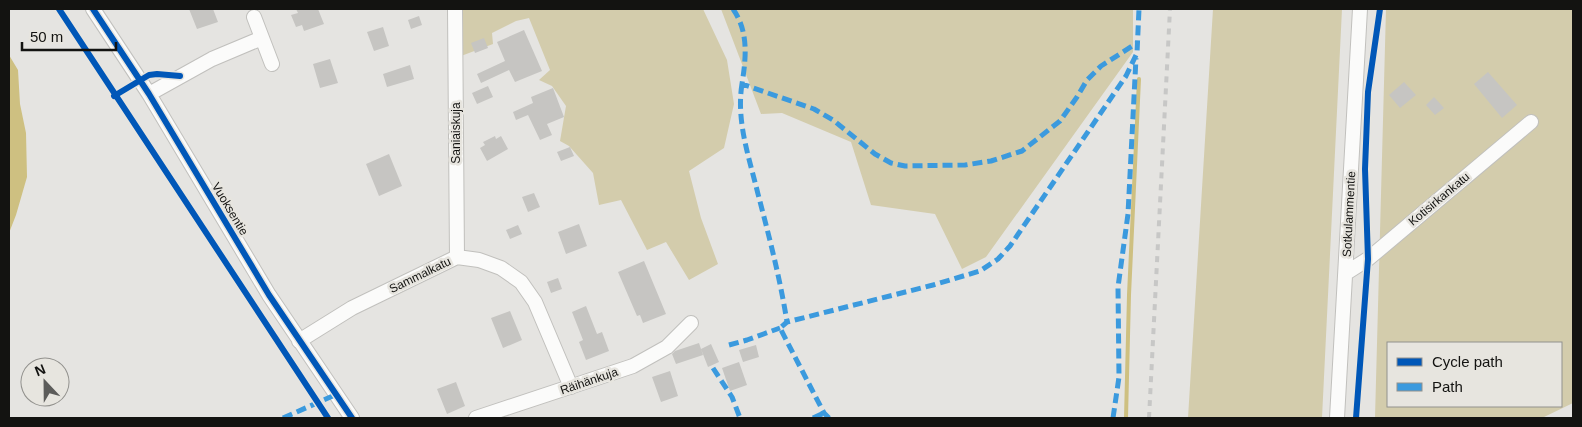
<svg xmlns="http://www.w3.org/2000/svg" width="1582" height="427" viewBox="0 0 1582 427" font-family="Helvetica,sans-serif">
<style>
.green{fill:#d3ccac;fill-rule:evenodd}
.water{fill:#cec081}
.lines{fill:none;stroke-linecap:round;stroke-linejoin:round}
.stream{stroke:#cec081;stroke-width:4}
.building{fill:#c6c5c2}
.minor-casing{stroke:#c1c0bd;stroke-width:16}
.minor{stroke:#fbfbfa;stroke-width:14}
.rail{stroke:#c7c7c6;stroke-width:4;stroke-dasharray:6 6;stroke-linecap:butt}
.quiet{stroke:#3b9ade;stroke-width:5;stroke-dasharray:10 5;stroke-linecap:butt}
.cycleway-casing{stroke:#e7e5df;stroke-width:9}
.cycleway{stroke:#0057b8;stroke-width:6}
.labels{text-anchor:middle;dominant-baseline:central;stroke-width:5;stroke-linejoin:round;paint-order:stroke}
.street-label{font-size:12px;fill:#131311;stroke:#e7e5df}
</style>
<rect width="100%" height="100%" fill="#e5e4e1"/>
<path class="green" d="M460 9H703L727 60 734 104 724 148 689 171 701 218 718 264 689 280 666 242 647 250 621 200 599 205 593 173 569 146 560 141 566 106 552 86 539 80 550 70 529 18 516 21 492 33 493 44 461 56Z
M721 9H1133V52L986 257 962 269 935 214 871 205 851 142 782 113 761 114Z
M1213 9H1342L1322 418H1188Z
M1386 9H1573V403L1542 418H1375ZM1388 343H1561V406H1388Z"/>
<path class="water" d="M9 55 18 70 20 104 26 133 27 177 16 215 9 233Z"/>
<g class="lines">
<path class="stream" d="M1126 418 1129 295 1139 79"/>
</g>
<path class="building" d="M189 9H213L218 22 197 29Z
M296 9H318L324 24 304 31 302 25 296 27 291 15 298 13Z
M419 16 422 25 411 29 408 20Z
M383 27 389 46 374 51 367 32Z
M524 30 542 71 515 82 509 70 481 83 477 74 505 61 497 42Z
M484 38 488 48 475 53 471 43Z
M330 59 338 83 320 88 313 64Z
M410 65 414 79 387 87 383 74Z
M1488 72 1517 105 1502 118 1474 84Z
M1404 82 1416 95 1400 108 1389 95Z
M488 86 493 97 477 104 472 93Z
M553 88 564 117 547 124 552 135 540 140 528 115 516 120 513 112 533 103 531 97Z
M1434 97 1444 108 1435 115 1426 105Z
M495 136 496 139 501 136 508 149 487 161 480 148 485 145 483 142Z
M570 147 574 156 561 161 557 152Z
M389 154 402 186 379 196 366 164Z
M534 193 540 207 528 212 522 197Z
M579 224 587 246 566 254 558 232Z
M518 225 522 234 510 239 506 230Z
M644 261 666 314 643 323 640 315 637 316 618 272Z
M558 278 562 289 551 293 547 282Z
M586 306 597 334 602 332 609 351 586 360 579 342 583 340 572 312Z
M510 311 522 340 503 348 491 318Z
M699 343 703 355 676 364 672 354 675 351Z
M711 344 719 362 708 367 701 349Z
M756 345 759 357 743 362 739 350Z
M739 362 747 385 730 391 722 368Z
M670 371 678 396 661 402 652 377Z
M456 382 465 406 447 414 437 389Z"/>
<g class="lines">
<g class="minor-casing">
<path id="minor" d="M93 9 149 94 269 295 352 418
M455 9 457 257
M254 17 272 64
M149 94 212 59 262 38
M1346 273 1368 259 1531 122
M299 341 352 308 457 257 479 260 501 268 521 282 535 302 571 387
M476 418 633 366 667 347 691 323
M1337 418 1360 9"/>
</g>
<use href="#minor" class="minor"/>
<path class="rail" d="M1149 418 1170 9"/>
<path class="quiet" d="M733 9C749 32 746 58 742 84L814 109 833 120 875 154 891 163 905 166 965 165 991 161 1022 151 1060 121 1077 97 1087 80 1101 66 1137 43
M742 84C736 121 749 157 758 194 769 236 780 278 787 322
M729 345 747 340 780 328
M713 368 732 397 740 418
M283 418 335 395
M813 418 824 413
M829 418 824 413 780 328 787 322 933 285 980 271 998 259 1010 246 1126 76 1137 53 1139 9
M1113 418 1119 377 1118 287 1128 214 1136 58"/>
<g class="cycleway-casing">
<path id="cycleway" d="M59 9 328 418
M93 9 149 94 269 295 352 418
M114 96 149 75 157 74 180 76
M1356 418 1368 259 1365 169 1368 92 1380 9"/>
</g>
<use href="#cycleway" class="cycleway"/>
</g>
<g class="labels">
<g class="street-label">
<text transform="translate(456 133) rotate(-90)">Saniaiskuja</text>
<text transform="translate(1439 199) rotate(-40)">Kotisirkankatu</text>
<text transform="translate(230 209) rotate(59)">Vuoksentie</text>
<text transform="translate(1349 214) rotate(-87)">Sotkulammentie</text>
<text transform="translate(420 275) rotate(-26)">Sammalkatu</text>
<text transform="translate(589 381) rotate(-19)">Räihänkuja</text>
</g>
</g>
<rect width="1582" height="427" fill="none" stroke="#131311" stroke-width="20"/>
<rect x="1387" y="342" width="175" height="65" fill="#e7e5df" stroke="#92918d"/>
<rect x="1397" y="358" width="25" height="8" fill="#0057b8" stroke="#92918d"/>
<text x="1432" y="367" font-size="15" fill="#131311">Cycle path</text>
<rect x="1397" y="383" width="25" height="8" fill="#3b9ade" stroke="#92918d"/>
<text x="1432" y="392" font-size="15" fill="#131311">Path</text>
<g transform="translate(45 382) rotate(338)"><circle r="24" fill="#e7e5df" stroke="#92918d"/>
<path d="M0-4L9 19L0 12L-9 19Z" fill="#5c5c5a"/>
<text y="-8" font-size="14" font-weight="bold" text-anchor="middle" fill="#131311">N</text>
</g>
<path d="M22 42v8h94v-8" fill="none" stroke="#131311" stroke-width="2.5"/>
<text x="30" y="42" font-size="15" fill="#131311" stroke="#e7e5df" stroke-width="4" paint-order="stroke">50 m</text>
</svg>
